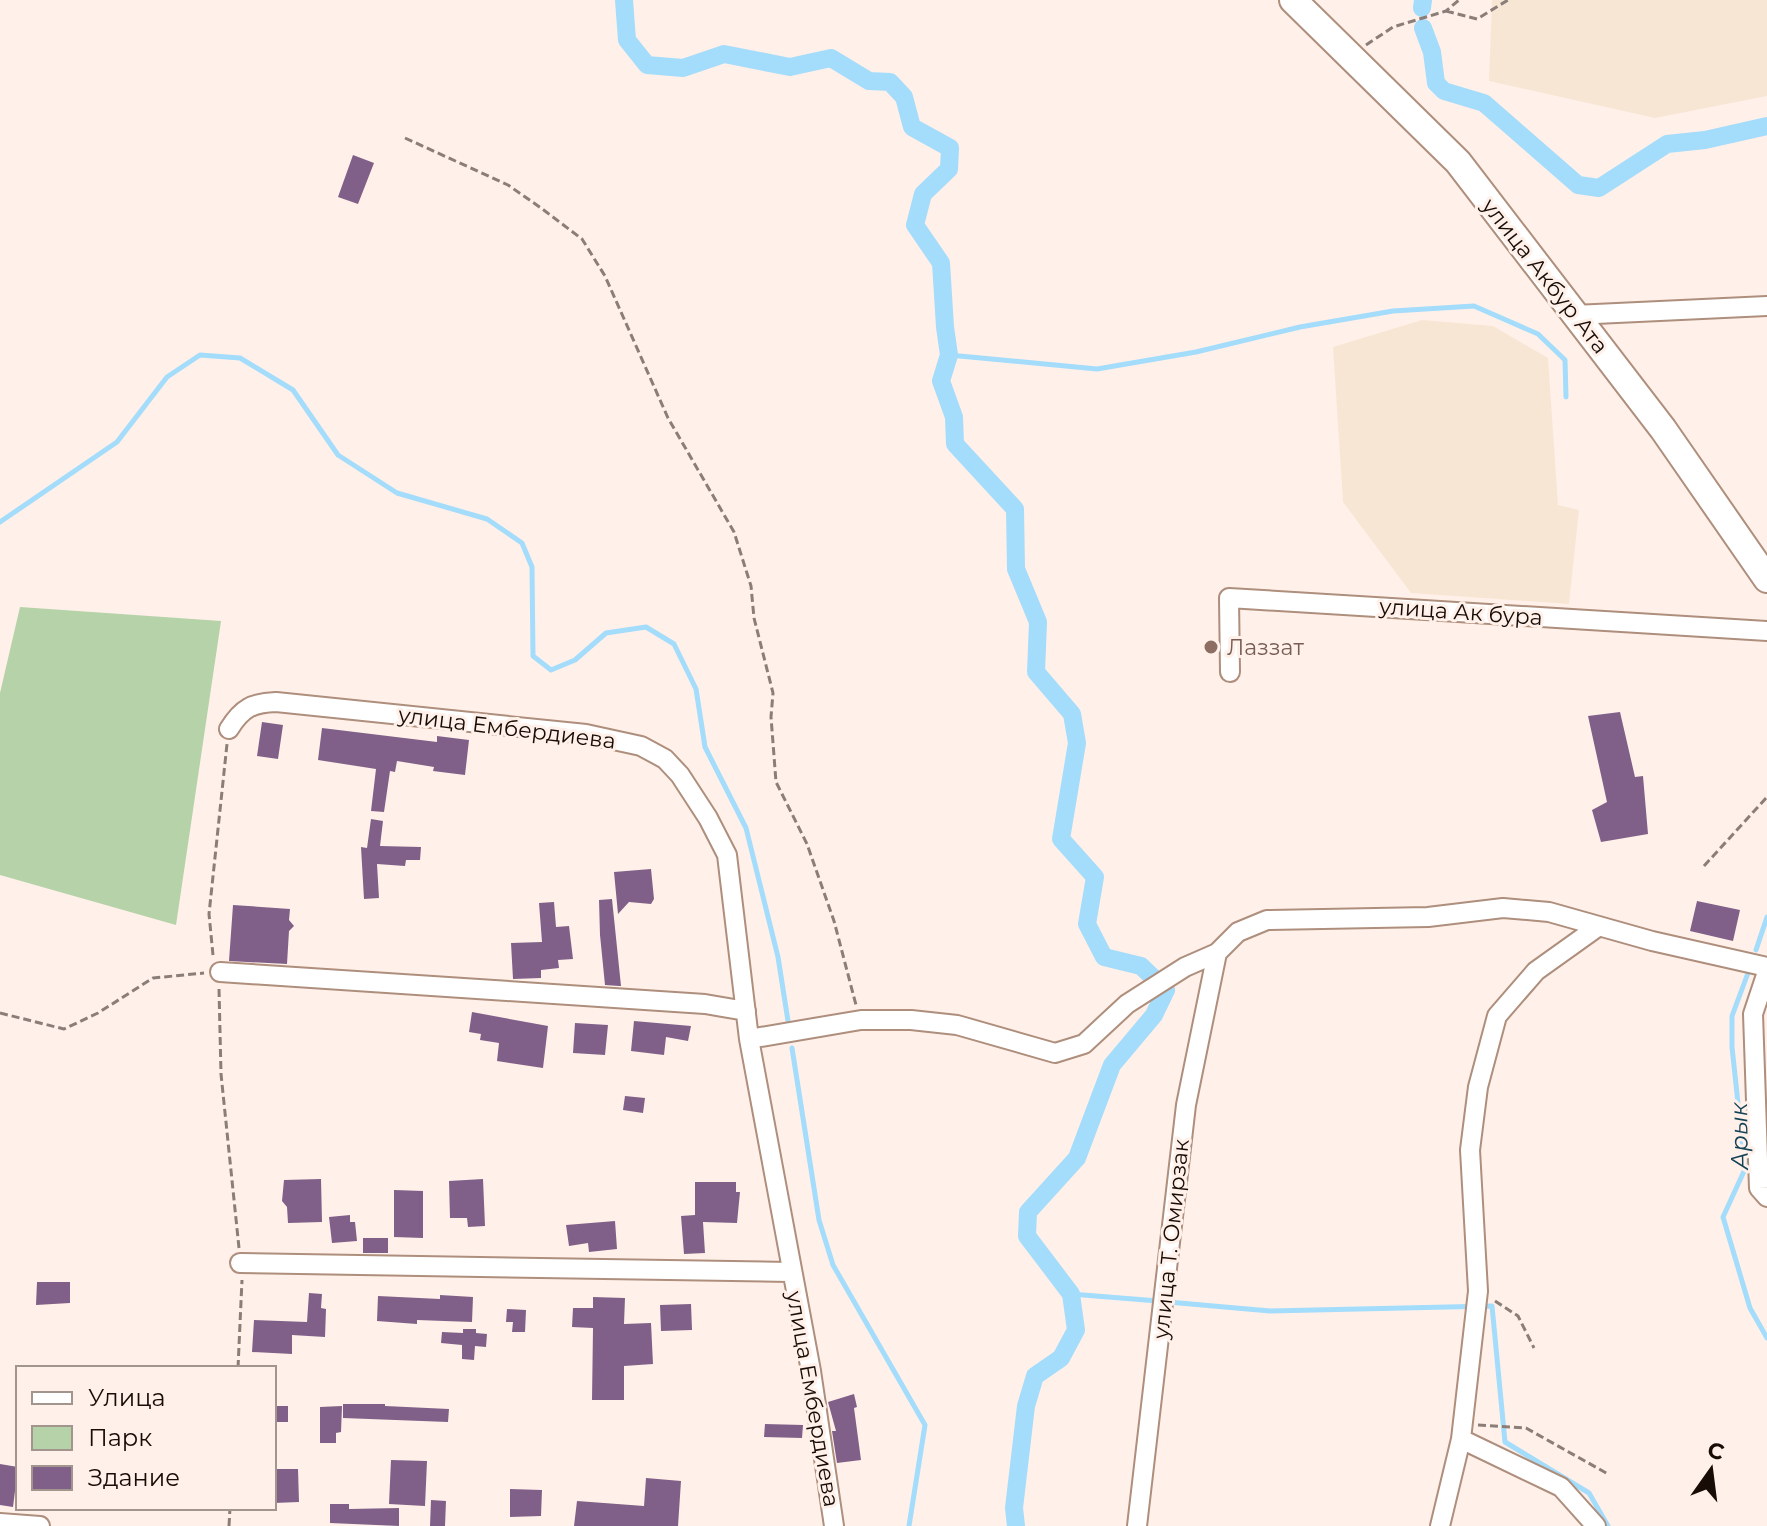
<svg xmlns="http://www.w3.org/2000/svg" width="1767" height="1526" viewBox="0 0 1767 1526" font-family="Montserrat,sans-serif">
<style>
.industrial{fill:#f8e6d5}
.green{fill:#b5d2a8}
.lines{fill:none;stroke-linecap:round;stroke-linejoin:round}
.stream{stroke:#a4dcfb;stroke-width:5}
.canal{stroke:#a4dcfb;stroke-width:18}
.building{fill:#806088}
.street-casing{stroke:#ae8e7c;stroke-width:22}
.secondary-casing{stroke:#ae8e7c;stroke-width:30}
.path{stroke:#8b7e78;stroke-width:3;stroke-dasharray:8 4;stroke-linecap:butt}
.street{stroke:#fff;stroke-width:18}
.secondary{stroke:#fff;stroke-width:26}
.education-dot{fill:#8d6e63;stroke:#fff0e9;stroke-width:3}
.labels{text-anchor:middle;dominant-baseline:central;stroke-width:6;stroke-linejoin:round;paint-order:stroke}
.street-label{font-size:22px;fill:#170c06;stroke:#fff0e9}
.education-label{font-size:22px;fill:#785e54;stroke:#fff0e9;text-anchor:start}
.water-label{font-size:24px;font-style:italic;fill:#134156;stroke:#fff0e9}
</style>
<rect width="100%" height="100%" fill="#fff0e9"/>
<path class="industrial" d="M1492 0H1767V96L1655 118 1489 81Z
M1422 320 1493 326 1548 358 1558 505 1579 510 1569 604 1411 593 1343 502 1333 347Z"/>
<path class="green" d="M20 607 221 621 176 925 0 875V693Z"/>
<g class="lines">
<path class="stream" d="M949 355 1097 369 1196 352 1300 327 1393 311 1474 306 1538 334 1565 360 1566 397
M0 522 117 442 167 377 200 355 240 358 293 390 338 455 397 493 487 519 522 543 532 567 533 656 551 670 575 660 606 633 646 627 674 644 696 689 705 747 746 828 778 957 788 1021
M1756 950 1767 917
M1748 973 1732 1016V1047L1745 1169 1723 1217 1750 1308 1767 1338
M792 1048 819 1220 833 1265 925 1425 909 1526
M1071 1294 1158 1301
M1168 1302 1270 1311 1492 1306 1505 1442 1589 1493 1608 1526"/>
<path class="canal" d="M624 0 627 40 647 65 683 68 724 54 790 67 831 58 869 81 890 82 904 97 912 127 950 148 949 169 923 194 915 225 941 263 945 327 949 355 941 381 954 417 955 444 1015 509 1016 569 1038 622 1036 672 1072 714 1077 743 1061 839 1095 877 1087 924 1104 957 1141 966 1166 990 1154 1015 1112 1065 1077 1158 1028 1212 1027 1236 1071 1294 1076 1330 1061 1358 1035 1376 1026 1406 1014 1508 1016 1526
M1422 8 1423 0
M1423 28 1432 52 1436 83 1444 91 1484 103 1578 185 1599 188 1667 144 1705 140 1767 126"/>
</g>
<path class="building" d="M353 155 374 163 358 204 338 197Z
M1620 712 1635 777 1643 776 1648 834 1601 842 1592 810 1607 802 1588 716Z
M262 722 283 725 278 759 257 756Z
M322 728 437 742V736L469 740 465 775 433 771 434 767 397 761 395 772 390 771 384 812 371 811 376 769 318 760Z
M371 819 383 821 380 846 421 847 420 860H406L405 866 377 864 379 898 364 899 361 847 367 848Z
M651 869 654 899 651 904 629 902 618 914 614 872Z
M612 899 621 986H619L605 985 600 935 599 900Z
M1697 901 1740 910 1733 941 1690 931Z
M554 902 556 927 569 926 573 959 558 960 559 968 541 970V978L513 979 511 943 542 942 539 903Z
M233 905 290 909 289 920 294 926 289 931 287 964 229 961Z
M472 1012 548 1026 543 1068 497 1061 499 1043 480 1040 481 1034 469 1032Z
M634 1021 691 1026 688 1041 666 1037 664 1055 631 1051Z
M575 1023 608 1025 605 1055 573 1053Z
M625 1096 645 1098 643 1113 623 1110Z
M321 1179 322 1222 288 1223 287 1207 282 1201 284 1180Z
M483 1179 485 1226 468 1227 467 1218H450L449 1181Z
M695 1182H736V1192H740L737 1223 703 1222 705 1253 684 1254 681 1216 695 1215Z
M394 1190 423 1191V1238L394 1237Z
M350 1215V1222H355L357 1241 332 1243 329 1217Z
M615 1221 617 1249 589 1252 588 1243 569 1246 566 1225Z
M363 1238H388V1253H363Z
M37 1282H70V1303L36 1305Z
M309 1293 322 1294 321 1308 326 1309 325 1337 292 1335V1354L252 1352 254 1320 307 1322Z
M440 1295 473 1297 472 1322 417 1320V1324L377 1321 378 1296 440 1299Z
M593 1297 625 1298 624 1324 651 1323 653 1364 624 1366V1400H592L593 1328 572 1327 573 1308H593Z
M691 1304 692 1330 661 1331 660 1305Z
M507 1309 526 1310 525 1332H512L513 1322H506Z
M463 1329H476V1333L487 1334 486 1347 475 1346 474 1360 462 1359V1345L441 1343 442 1332 463 1333Z
M854 1394 857 1407 854 1408 861 1460 837 1463 832 1431H836L828 1402Z
M343 1404H385V1406L449 1409 448 1422 343 1418Z
M274 1406H288V1422H274Z
M342 1406 341 1432 336 1433V1443H320V1407Z
M765 1424 803 1425 802 1438 764 1437Z
M391 1460 427 1461 425 1506 389 1504Z
M0 1464 18 1467 13 1507 0 1505Z
M274 1469H298L299 1502 274 1503Z
M646 1478 681 1481 678 1526H574L577 1501 644 1506Z
M510 1489 542 1490 541 1516 510 1517Z
M431 1500 446 1501 445 1526H430Z
M330 1504H349V1509L399 1508V1526L330 1523Z"/>
<g class="lines">
<g class="street-casing">
<path id="street" d="M1574 315 1767 306
M1230 672 1229 598 1767 631
M229 729C242 708 252 703 276 702L586 734 641 746 665 759 680 775 708 818 727 855 749 1039 811 1371 834 1526
M220 972 705 1004 746 1011
M1767 972 1753 1014 1759 1188 1767 1197
M749 1039 861 1020H911L957 1025 1055 1053 1084 1044 1127 1004 1185 967 1217 953 1238 932 1267 920 1428 917 1503 908 1549 912 1652 941 1767 967
M240 1263 790 1272
M1461 1439 1561 1487 1596 1526
M0 1523 40 1526
M1137 1526 1186 1105 1217 953
M1440 1526 1461 1439 1478 1291 1470 1150 1478 1087 1497 1016 1536 971 1599 926"/>
</g>
<g class="secondary-casing">
<path id="secondary" d="M1293 0 1458 162 1663 429 1767 579"/>
</g>
<path class="path" d="M1446 11 1477 19 1508 0
M1366 45 1393 27 1446 11 1459 0
M405 138 508 185 541 208 582 239 605 276 668 418 734 532 751 586 754 618 773 693 771 717 776 782 807 844 834 921 856 1005
M1704 866 1767 797
M213 955 209 914 227 744
M219 989 221 1074 239 1248
M0 1013 64 1029 98 1013 153 978 204 973
M1495 1301 1518 1316 1534 1348
M238 1368 242 1280
M1478 1425 1526 1428 1608 1474
M229 1526 230 1508"/>
<use href="#street" class="street"/>
<use href="#secondary" class="secondary"/>
</g>
<circle class="education-dot" cx="1211" cy="647" r="8"/>
<g class="labels">
<g class="street-label">
<text transform="translate(1545 276) rotate(52)">улица Акбур Ата</text>
<text transform="translate(1461 612) rotate(4)">улица Ак бура</text>
<text transform="translate(507 728) rotate(7)">улица Ембердиева</text>
<text transform="translate(1171 1239) rotate(-84)">улица Т. Омирзак</text>
<text transform="translate(813 1399) rotate(80)">улица Ембердиева</text>
</g>
<g class="education-label">
<text x="1227" y="647">Лаззат</text>
</g>
<g class="water-label">
<text transform="translate(1739 1136) rotate(-91)">Арык</text>
</g>
</g>
<rect x="16" y="1366" width="260" height="144" fill="#fff0e9" stroke="#a2958e" stroke-width="2"/>
<rect x="32" y="1392" width="40" height="12" fill="#ffffff" stroke="#a2958e" stroke-width="2"/>
<text x="88" y="1406" font-size="24" fill="#170c06">Улица</text>
<rect x="32" y="1426" width="40" height="24" fill="#b5d2a8" stroke="#a2958e" stroke-width="2"/>
<text x="88" y="1446" font-size="24" fill="#170c06">Парк</text>
<rect x="32" y="1466" width="40" height="24" fill="#806088" stroke="#a2958e" stroke-width="2"/>
<text x="88" y="1486" font-size="24" fill="#170c06">Здание</text>
<g transform="translate(1711 1470) rotate(14)" stroke="#fff0e9" stroke-width="6" paint-order="stroke">
<path d="M0-6L14 30L0 20L-14 30Z" fill="#170c06"/>
<text y="-12" font-size="22" font-weight="bold" text-anchor="middle" fill="#170c06">С</text>
</g>
</svg>
